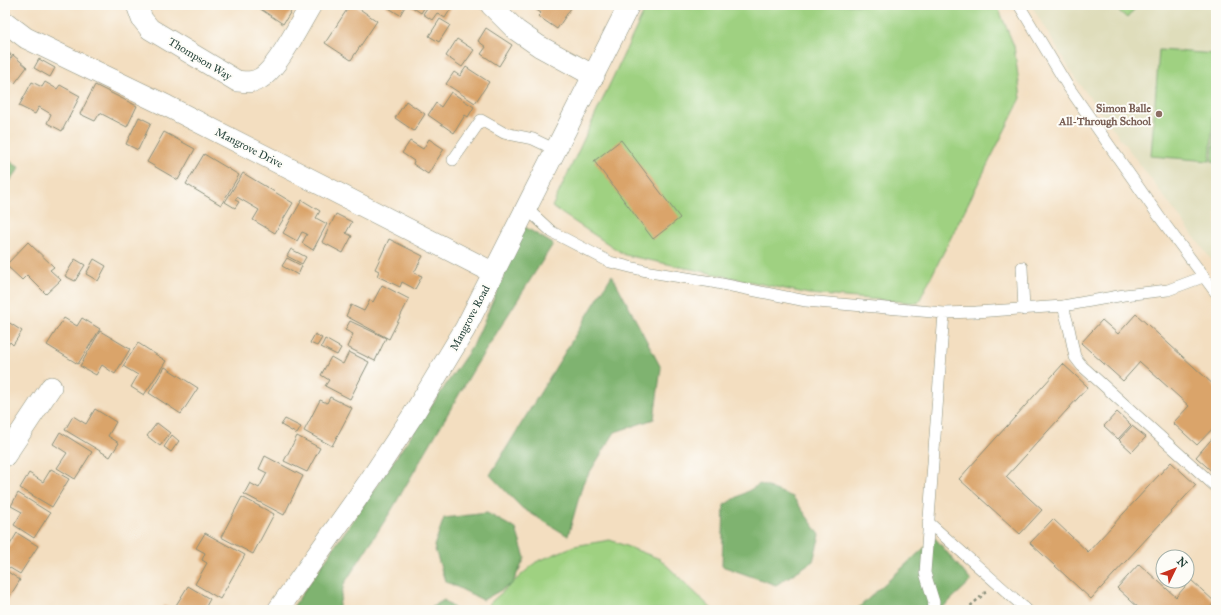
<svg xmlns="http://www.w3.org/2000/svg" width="1221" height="615" viewBox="0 0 1221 615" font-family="'IM FELL Great Primer',serif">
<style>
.built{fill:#dfddbb}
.green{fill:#9fd181;stroke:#5f875a}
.forest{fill:#7fb36f;stroke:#4f7852}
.building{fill:#daa46b}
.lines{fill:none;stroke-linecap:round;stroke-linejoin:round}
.service-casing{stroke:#898e7a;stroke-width:12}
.minor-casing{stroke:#898e7a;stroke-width:22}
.path{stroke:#898e7a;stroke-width:2.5;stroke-dasharray:3 3;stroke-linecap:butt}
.service{stroke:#fff;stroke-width:11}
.minor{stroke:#fff;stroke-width:21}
.education-dot{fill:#8d6e63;stroke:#fdfcf7;stroke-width:1.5}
.labels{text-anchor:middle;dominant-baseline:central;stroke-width:4;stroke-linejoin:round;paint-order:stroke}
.street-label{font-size:11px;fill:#1f3d34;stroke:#fdfcf7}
.education-label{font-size:11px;font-weight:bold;fill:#785e54;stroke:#fdfcf7;text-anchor:end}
</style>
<rect width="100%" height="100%" fill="#fdfcf7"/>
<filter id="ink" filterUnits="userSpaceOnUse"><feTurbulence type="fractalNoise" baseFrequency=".025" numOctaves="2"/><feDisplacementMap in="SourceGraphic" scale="8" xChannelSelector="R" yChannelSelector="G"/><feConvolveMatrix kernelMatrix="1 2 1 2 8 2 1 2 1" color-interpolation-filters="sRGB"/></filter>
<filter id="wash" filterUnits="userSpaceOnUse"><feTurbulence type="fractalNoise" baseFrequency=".012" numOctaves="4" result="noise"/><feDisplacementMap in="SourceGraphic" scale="16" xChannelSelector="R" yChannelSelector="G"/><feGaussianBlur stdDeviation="0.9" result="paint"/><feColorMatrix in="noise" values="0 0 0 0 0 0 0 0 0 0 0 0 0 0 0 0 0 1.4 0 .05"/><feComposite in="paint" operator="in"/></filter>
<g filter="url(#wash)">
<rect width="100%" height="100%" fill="#f3dec0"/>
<path class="built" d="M1031 5H1216V266L1075 78Z"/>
<path class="green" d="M647 5H997L1014 46 1021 98 918 303 809 294 625 255 552 207Z
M1112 5H1138L1127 18Z
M1159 50 1216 54V79L1210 161 1151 156Z
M1216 109V162L1212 161Z
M610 540 660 559 713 610H485L490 603 536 562 574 546Z"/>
<path class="forest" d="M5 158 20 168 5 187Z
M525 227 553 244 475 367 391 511 344 584 338 610H291L474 344Z
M612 275 661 368 654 419 615 432 583 483 568 536 522 508 490 475Z
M760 484 793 497 820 535 813 561 776 585 722 566 724 505Z
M487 513 516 529 525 558 512 584 483 600 445 581 434 546 444 518Z
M935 538 971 581 940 610H856Z
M444 600 456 610H427Z"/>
<g id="blocks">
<path class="building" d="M261 5H295L283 24 259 8Z
M350 5H354L377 21 351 60 325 43Z
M384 5H406L400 15Z
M413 5H426L421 13 412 7Z
M429 5H453L445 18 437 13 432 20 423 14Z
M529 5H573L557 29 538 16 541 13Z
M440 19 450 25 439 42 429 36Z
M486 28 512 45 499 66 481 54 486 47 478 41Z
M457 39 474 50 462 67 446 56Z
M5 47 11 55 5 60Z
M13 55 27 67 15 83 5 74V66Z
M39 59 55 68 50 77 34 68Z
M466 67 489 82 475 103 446 84 454 72 460 76Z
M32 82 42 87 45 82 57 89 60 85 80 96 62 131 47 123 51 114 39 107 35 114 19 106Z
M95 85 137 106 127 127 100 113 95 121 80 114Z
M451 92 474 107 468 117 465 115 454 133 428 115 436 103 441 107Z
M406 101 425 114 414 131 395 118Z
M139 117 151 123 138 150 126 144Z
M164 132 195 149 178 180 147 162Z
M429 139 444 149 428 174 413 164 414 161 402 153 410 141 423 149Z
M621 140 680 218 653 239 594 161Z
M204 154 239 175 221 205 186 184Z
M243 173 293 203 275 233 253 220 259 210 237 197 235 200 239 202 235 208 225 202Z
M302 200 320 211 316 218 327 224 313 250 302 243 307 234 302 232 297 241 283 233Z
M336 214 352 222 346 233 352 236 343 253 322 242Z
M389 239 423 256 414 273 422 276 415 289 402 282 400 287 377 276 379 271 375 269Z
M28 242 54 267 50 270 61 280 46 294 27 275 22 280 6 265Z
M291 249 306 257 302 264 287 256Z
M287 258 302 266 298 275 282 266Z
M75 259 85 265 75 281 65 276Z
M94 259 106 266 98 281 86 274Z
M382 285 409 299 389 339 346 316 351 305 364 311 370 300 373 302Z
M1136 314 1216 387V425L1197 445 1173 423 1189 406 1140 362 1123 381 1081 343 1102 320 1118 334Z
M64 318 77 326 82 318 100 329 78 364 47 345Z
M5 320 22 331 13 345 10 342 5 349Z
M350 321 386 338 375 361 347 347 353 334 345 330Z
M100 331 130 349 115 374 102 365 96 375 80 366Z
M315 334 322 338 317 346 310 343Z
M325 339 341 348 337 355 321 347Z
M138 343 166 361 144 395 131 387 138 375 123 366Z
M349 352 369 362 350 399 325 386 329 380 321 375 331 357 343 364Z
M1063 364 1088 387 1006 477 1042 510 1020 534 959 479Z
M165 367 198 388 181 414 149 393Z
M330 397 352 408 332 446 304 431 320 400 327 403Z
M95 409 116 422 108 436 119 443 110 457 65 430 73 416 86 424Z
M1117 412 1131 425 1118 439 1104 426Z
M285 419 301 427 297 434 281 425Z
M157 423 170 433 160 446 147 436Z
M1132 426 1146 437 1132 452 1119 440Z
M60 432 92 452 75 479 57 468 67 453 53 444Z
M1216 434V475L1196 457Z
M172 435 179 441 171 452 164 447Z
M297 436 320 448 307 472 284 461Z
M265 456 303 476 284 515 244 494 250 483 259 488 267 473 259 469Z
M1171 462 1196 485 1091 599 1030 543 1053 519 1088 552Z
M51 469 69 479 52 507 20 488 29 473 43 482Z
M18 493 50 513 34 538 14 525 22 512 11 506Z
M242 497 274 514 253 554 221 537Z
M17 533 38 546 20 574 5 565V546L8 548Z
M205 533 245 555 220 599 195 584 207 563 202 560 205 553 196 548Z
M1139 564 1176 597 1191 580 1215 602 1208 610H1141L1117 588Z
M5 570 20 580 5 604Z
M188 586 210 599 204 610H173Z
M164 605 172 610H162Z"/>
</g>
</g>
<g filter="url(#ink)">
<use href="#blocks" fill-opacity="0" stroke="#898e7a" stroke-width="1"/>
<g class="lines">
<g class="service-casing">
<path id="service" d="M1019 5 1067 85 1158 215 1216 293
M453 160 481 120 504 133 533 139 556 150
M526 208 552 232 610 262 650 272 712 282 806 301 944 313 976 312 1063 306 1124 295 1168 290 1203 277
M1022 267 1024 310
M1063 306 1069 328 1075 357 1082 366 1216 487
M928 522 1027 610
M933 610 934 602 925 573 944 313"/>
</g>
<g class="minor-casing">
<path id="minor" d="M137 5 142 19 150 29 237 81C246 82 253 83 261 78 278 68 300 23 311 5
M491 5 516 30 539 46 594 76
M5 22 26 38 167 106 494 273
M5 456 51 387
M278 610 370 480 413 415 465 329 629 5"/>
</g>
<path class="path" d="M966 610 986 592"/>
<use href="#service" class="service"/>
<use href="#minor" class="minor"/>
</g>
</g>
<circle class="education-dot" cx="1159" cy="114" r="4"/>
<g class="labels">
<g class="street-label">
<text transform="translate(200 59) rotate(31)">Thompson Way</text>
<text transform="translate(249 148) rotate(27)">Mangrove Drive</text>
<text transform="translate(470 318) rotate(-62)">Mangrove Road</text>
</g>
<g class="education-label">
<text x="1151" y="108">Simon Balle<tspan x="1151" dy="13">All-Through School</tspan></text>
</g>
</g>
<rect width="1221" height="615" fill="none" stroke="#fdfcf7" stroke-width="20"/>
<g transform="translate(1175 569) rotate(47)"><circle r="19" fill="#fdfcf7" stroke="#a4b0a9"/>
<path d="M0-3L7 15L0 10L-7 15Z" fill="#c8321e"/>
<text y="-6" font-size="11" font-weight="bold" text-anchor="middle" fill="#1f3d34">N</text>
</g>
</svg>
